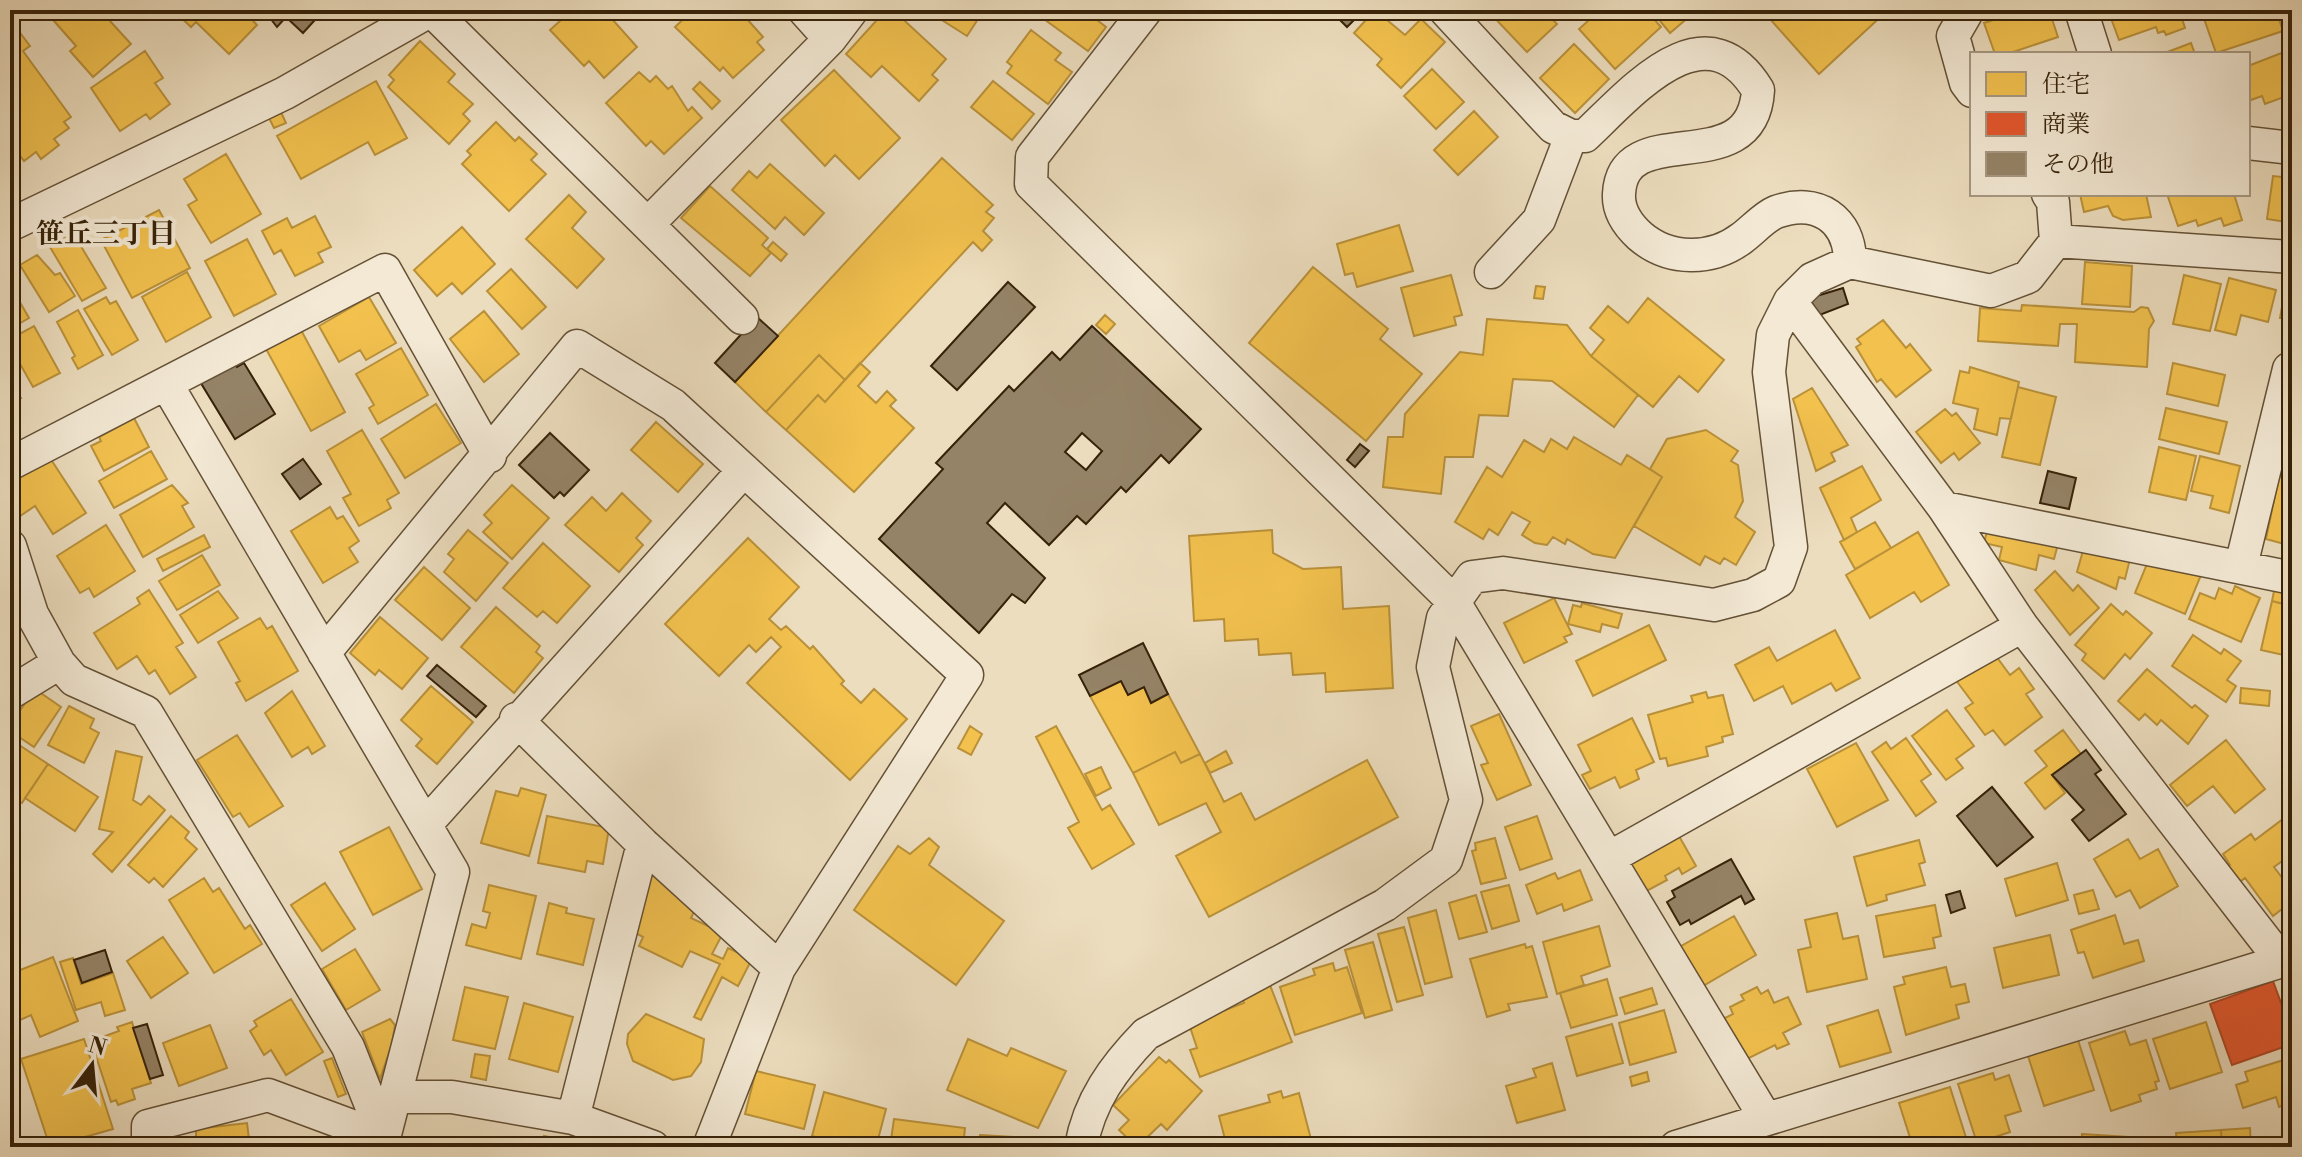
<svg xmlns="http://www.w3.org/2000/svg" width="2302" height="1157" viewBox="0 0 2302 1157" font-family="'Libre Bodoni','Noto Serif JP',serif">
<style>
.homes{fill:#f2c14e;stroke:#ba9139;stroke-width:2}
.shops{fill:#e4572e;stroke:#b04723;stroke-width:2}
.building{fill:#958367;stroke:#362209;stroke-width:2;fill-rule:evenodd}
.lines{fill:none;stroke-linecap:round;stroke-linejoin:round}
.minor-casing{stroke:#645136;stroke-width:35}
.minor{stroke:#f3e9d5;stroke-width:32}
.labels{text-anchor:middle;dominant-baseline:central;stroke-width:8;stroke-linejoin:round;paint-order:stroke}
.neighbourhood-label{font-size:28px;font-weight:bold;fill:#362209;stroke:#f3e9d5}
</style>
<rect width="100%" height="100%" fill="#ecddbe"/>
<filter id="stains"><feTurbulence type="fractalNoise" baseFrequency=".0025" numOctaves="4"/><feColorMatrix values="0 0 0 0 .2 0 0 0 0 .09 0 0 0 0 .02 0 0 0 .5 -.17"/></filter>
<radialGradient id="worn" r=".72"><stop offset=".6" stop-color="#630" stop-opacity="0"/><stop offset="1" stop-color="#630" stop-opacity=".3"/></radialGradient>
<path class="homes" d="M67 10H100L131 44 93 77 70 51 76 46 54 21Z
M173 10H243L257 25 229 54 196 22 191 27Z
M572 10 578 15 583 10H604L637 47 604 78 589 61 584 66 550 30Z
M693 10H739L763 37 757 42 764 50 733 78 723 67 720 71 675 27Z
M886 10H893L946 59 932 75 938 80 919 101 882 66 871 77 846 54Z
M926 10H984L967 36Z
M1040 10H1089L1088 13 1106 27 1088 51 1037 14Z
M1375 10 1405 35 1421 19 1445 42 1401 88 1377 65 1382 59 1354 33Z
M1543 10 1557 24 1527 52 1488 11Z
M1600 10H1646L1661 27 1615 69 1579 29Z
M1651 10H1697L1670 33Z
M1762 10H1888L1819 74Z
M1993 10H2049L2058 37 2007 54H1995L1984 23 1996 19Z
M2108 10H2179L2185 28 2166 35 2164 31 2158 33 2156 27 2119 40Z
M2201 10H2276L2283 31 2216 53Z
M18 30 30 46 23 51 71 117 64 122 69 128 54 139 59 145 41 159 36 152 24 161 10 142V104L20 96 10 82V36Z
M1031 30 1061 53 1055 60 1072 72 1048 104 1007 73 1012 66 1007 62Z
M420 41 455 74 448 82 473 104 463 114 470 121 449 144 388 87 394 80 389 75Z
M2191 43 2195 54H2162Z
M1574 44 1609 79 1575 113 1540 78Z
M145 51 163 78 155 83 170 104 150 119 146 114 120 131 91 88Z
M2284 52 2292 72V94L2265 104 2262 96 2248 101V66Z
M1432 69 1464 102 1436 129 1404 96Z
M834 70 900 138 859 179 835 155 825 166 781 120Z
M639 72 650 82 656 76 668 89 672 86 688 111 692 107 702 118 664 154 651 141 646 146 606 103Z
M376 81 407 138 375 155 368 142 301 179 277 136Z
M993 81 1034 114 1012 140 971 107Z
M700 82 720 101 712 109 693 89Z
M279 108 286 123 274 128 267 114Z
M1474 111 1498 137 1458 175 1434 150Z
M496 122 515 141 519 137 537 154 531 160 546 174 509 211 462 164 471 155 467 151Z
M226 154 261 214 211 243 188 205 197 200 184 179Z
M942 158 993 205 986 212 994 218 983 231 992 240 982 251 973 242 845 380 819 355 766 412 735 382Z
M770 164 824 213 804 235 785 217 775 229 732 190 749 171 757 178Z
M2283 170 2292 171V223L2267 219 2273 176 2282 177Z
M710 186 768 238 762 245 771 253 750 276 681 218Z
M2080 194H2146L2151 217 2123 220 2113 216 2108 206 2084 212Z
M2167 194H2234L2242 220 2224 226 2221 218 2198 226 2196 220 2178 226Z
M569 195 586 212 572 228 604 259 577 288 526 239Z
M159 210 190 268 132 298 101 240Z
M315 216 331 247 318 253 323 262 295 276 281 250 274 254 262 231 287 218 292 228Z
M1399 225 1413 271 1357 287 1353 273 1345 275 1337 244Z
M462 227 495 264 462 294 452 283 437 296 414 270Z
M73 233 106 288 82 301 50 247Z
M247 239 276 294 234 316 205 261Z
M773 242 787 254 781 261 767 249Z
M37 255 55 275 60 273 75 296 49 312 20 265Z
M2085 262 2132 266 2130 307 2082 304Z
M1313 267 1388 329 1380 339 1422 374 1366 441 1249 343Z
M511 269 546 307 522 329 487 291Z
M187 272 211 317 166 342 142 297Z
M1451 275 1462 315 1454 317 1456 325 1414 336 1401 288Z
M2184 275 2221 284 2210 331 2173 324Z
M2229 278 2276 290 2268 322 2241 315 2236 335 2215 330Z
M10 285 29 318 10 329Z
M1536 286 1545 287 1543 299 1534 298Z
M2285 291 2292 292V320L2280 318Z
M106 297 110 304 116 301 138 340 112 355 84 309Z
M369 297 396 343 366 360 360 350 339 362 319 326Z
M1648 298 1724 360 1698 392 1679 376 1653 407 1591 356 1604 340 1590 328 1608 306 1628 323Z
M2022 305 2134 312 2141 307 2148 308 2154 321 2149 329 2147 367 2075 362 2077 324H2060L2058 346 1978 341 1980 308 2021 311Z
M78 310 103 355 78 369 72 358 75 356 57 322Z
M484 311 519 354 484 382 450 339Z
M1105 315 1115 324 1106 334 1096 325Z
M1487 319 1567 325 1591 356 1638 395 1614 427 1552 381 1513 379 1508 416 1479 415 1473 457H1445L1441 494 1383 487 1388 437H1403L1405 414 1460 352 1483 355Z
M1883 320 1906 348 1910 344 1931 370 1896 397 1881 379 1877 382 1856 347 1861 344 1857 339Z
M34 326 60 373 33 387 10 346V339Z
M301 330 345 412 311 431 266 349Z
M401 348 428 395 378 424 369 408 374 405 356 374Z
M819 355 845 380 825 402 818 395 786 430 766 412Z
M860 363 870 372 858 386 876 403 887 391 896 400 890 406 914 428 854 492 786 430 818 395 825 402Z
M2173 363 2225 375 2218 406 2167 394Z
M1970 367 2019 382 2011 419 2000 418 1997 435 1974 429 1978 409 1953 403 1960 371 1969 373Z
M10 379 21 398 10 404Z
M2018 387 2056 397 2040 465 2002 457Z
M1812 388 1848 445 1831 453 1835 461 1816 471 1793 399Z
M436 404 461 443 405 478 381 439Z
M2166 408 2227 422 2219 454 2159 439Z
M1945 409 1952 416 1956 413 1980 443 1959 460 1954 453 1941 463 1916 432Z
M134 418 149 447 104 471 91 446 101 441 99 437Z
M656 422 703 464 678 492 631 450Z
M362 430 399 493 387 500 391 508 359 526 343 498 351 494 327 451Z
M1706 430 1738 451 1731 461 1738 465 1743 501 1735 517 1755 532 1736 565 1724 558 1720 564 1705 556 1700 565 1634 526 1662 477 1650 469 1667 439Z
M1574 437 1621 465 1627 455 1662 477 1615 558 1593 554 1567 539 1565 544 1553 537 1547 545 1535 543 1522 535 1530 522 1512 512 1498 535 1489 529 1483 539 1455 522 1487 467 1502 477 1524 440 1544 452 1551 439 1567 449Z
M2159 447 2196 456 2186 500 2149 492Z
M151 451 167 479 114 508 99 481Z
M2200 456 2240 466 2229 513 2210 508 2213 496 2191 491Z
M50 458 86 513 53 534 35 506 20 516 10 501V484Z
M1862 466 1881 500 1851 518 1857 532 1844 540 1820 488Z
M2279 476 2292 479 2288 545 2266 539Z
M172 485 188 503 182 506 194 527 143 557 120 515Z
M512 485 549 518 512 559 483 532 492 523 484 515Z
M622 493 651 521 636 538 643 545 619 572 565 525 592 497 606 511Z
M330 507 337 519 343 516 359 541 349 548 358 562 323 583 291 531Z
M1990 519 2060 537 2054 559 2039 555 2036 570 1999 560 2002 547 1984 543Z
M1875 522 1891 548 1855 569 1840 542Z
M106 525 135 571 94 597 89 588 80 593 57 556Z
M468 530 508 563 476 601 444 572 454 559 448 554Z
M1272 530 1273 553 1303 569 1341 567 1343 609 1389 606 1393 688 1326 692 1325 673 1293 675 1291 653 1259 655 1258 639 1225 641 1224 619 1194 621 1189 536Z
M1918 532 1949 585 1921 602 1914 592 1870 618 1846 575Z
M204 535 210 547 163 571 157 559Z
M748 538 799 587 769 619 781 630 786 626 810 649 813 646 844 681 841 684 861 703 874 689 907 719 850 780 747 683 781 647 771 637 756 652 749 645 719 676 665 624Z
M2086 540 2132 551 2125 579 2119 577 2116 589 2077 572Z
M543 543 590 586 557 623 543 611 537 617 503 588Z
M2151 554 2201 575 2185 614 2135 593Z
M202 555 220 585 177 610 159 581Z
M424 567 470 608 442 640 395 600Z
M2055 571 2073 591 2078 585 2099 608 2070 635 2035 590Z
M2235 586 2260 598 2241 642 2189 619 2200 593 2215 599 2219 588 2232 594Z
M2275 586 2286 588 2283 604 2272 601Z
M149 590 183 643 176 647 196 677 170 694 155 670 149 674 137 656 117 669 94 633 140 604 137 598Z
M218 591 238 618 198 643 180 615Z
M1554 598 1572 634 1564 637 1567 642 1524 663 1504 623Z
M2272 601 2292 606V657L2261 650Z
M1582 603 1622 614 1618 628 1602 624 1600 632 1568 624 1573 605 1581 607Z
M2111 604 2123 615 2126 611 2152 633 2130 659 2125 654 2104 679 2082 660 2086 654 2075 645Z
M496 607 540 646 536 652 543 658 514 693 461 647Z
M380 617 428 658 402 689 379 670 375 675 350 653Z
M260 618 267 629 272 626 298 671 246 701 236 683 240 681 218 642Z
M1649 625 1666 660 1593 696 1576 661Z
M1835 630 1860 678 1836 691 1831 683 1792 704 1783 686 1754 701 1735 665 1769 647 1777 661Z
M2193 635 2221 654 2224 649 2241 661 2227 680 2236 686 2226 702 2172 666Z
M1993 652 2010 675 2019 668 2034 689 2026 694 2042 717 2005 745 1993 730 1985 735 1965 708 1973 703 1955 679Z
M2147 669 2192 708 2195 705 2208 716 2188 744 2161 720 2157 725 2145 714 2139 720 2118 701Z
M1121 681 1128 695 1144 687 1151 703 1168 694 1200 754 1181 763 1175 752 1133 773 1090 696Z
M431 686 473 722 437 764 416 746 422 739 401 720Z
M2241 688 2270 691 2269 706 2240 703Z
M35 689 61 707 34 747 10 731V725Z
M292 691 325 746 312 754 308 747 292 757 265 713Z
M1706 692 1708 698 1723 695 1733 734 1722 737 1723 742 1706 747 1708 756 1668 766 1666 758 1660 759 1648 715 1693 702 1691 696Z
M69 706 94 719 90 728 99 733 84 763 48 745Z
M1947 710 1974 746 1956 759 1963 768 1946 780 1912 736Z
M1499 714 1531 785 1497 800 1481 765 1488 763 1471 726Z
M1632 718 1654 762 1636 770 1639 779 1620 788 1615 777 1590 789 1582 775 1591 771 1578 745Z
M970 726 982 734 971 755 958 748Z
M1056 726 1102 810 1110 805 1134 844 1092 869 1068 828 1079 822 1036 737Z
M2063 730 2081 754 2052 775 2065 793 2045 809 2025 783 2047 766 2035 751Z
M237 735 283 806 249 827 240 813 233 817 197 760Z
M1906 738 1931 774 1921 781 1936 802 1916 816 1872 752 1886 742 1891 749Z
M10 739 48 764 22 803 10 796Z
M2226 740 2265 789 2235 813 2213 786 2187 806 2170 785Z
M1856 743 1888 800 1837 827 1807 769Z
M116 751 142 757 133 800 141 805 149 796 165 810 112 872 93 854 113 832 99 829Z
M1226 751 1232 763 1210 773 1205 763Z
M1175 752 1181 763 1200 754 1224 802 1241 793 1255 820 1367 760 1398 817 1209 917 1176 856 1221 832 1206 803 1159 825 1133 773Z
M48 764 98 797 75 831 25 798Z
M1101 767 1111 788 1096 796 1085 774Z
M521 788 546 795 529 856 481 843 496 791 518 796Z
M171 816 189 832 185 838 197 849 163 887 154 878 149 883 128 865Z
M547 816 609 828 603 864 587 861 585 872 538 863Z
M1537 816 1552 859 1520 870 1505 827Z
M2283 819 2292 831V854L2274 867 2292 891V901L2273 916 2245 878 2236 885 2224 869 2230 865 2223 854 2251 834 2255 840Z
M389 827 422 889 373 915 340 852Z
M1675 829 1696 866 1682 874 1679 868 1665 876 1667 880 1643 893 1623 857Z
M929 838 939 847 929 865 1004 921 956 985 854 910 898 846 910 854Z
M1495 838 1506 878 1481 884 1472 851 1476 850 1475 843Z
M2128 839 2140 859 2158 849 2178 886 2140 908 2130 890 2116 897 2094 859Z
M1919 840 1925 862 1919 864 1925 885 1886 895 1887 900 1867 906 1854 857Z
M2057 863 2068 900 2016 916 2005 879Z
M655 870 697 905 691 918 723 933 712 954 723 959 728 948 752 959 738 986 722 977 701 1020 694 1017 720 964 690 951 682 967 639 946 643 937 632 931 643 873Z
M1580 870 1592 900 1564 911 1562 904 1537 914 1526 885 1555 873 1558 879Z
M204 878 213 892 219 888 245 929 250 925 262 944 214 973 169 900Z
M325 883 355 929 322 951 291 905Z
M489 885 536 896 521 959 466 945 472 924 486 928 490 913 483 911Z
M1509 885 1519 921 1492 929 1481 892Z
M2093 890 2099 909 2079 914 2074 895Z
M1476 895 1487 932 1459 939 1449 903Z
M549 903 567 908 566 913 594 919 583 965 537 954Z
M1935 905 1941 936 1933 938 1935 948 1884 957 1876 916Z
M1436 910 1452 977 1425 984 1408 918Z
M1837 913 1843 939 1858 936 1867 979 1807 992 1798 950 1811 947 1805 920Z
M2115 915 2124 944 2138 940 2144 961 2093 978 2084 952 2078 953 2071 930Z
M1734 916 1756 955 1691 993 1669 953Z
M1599 926 1610 966 1581 976 1584 985 1557 994 1543 942Z
M1404 927 1423 995 1397 1002 1378 934Z
M2050 935 2059 975 2003 988 1994 948Z
M163 937 188 973 151 998 127 961Z
M1373 942 1392 1010 1365 1018 1345 950Z
M1525 944 1526 948 1532 946 1547 997 1508 1004 1510 1010 1487 1017 1470 959Z
M355 949 380 990 346 1010 322 969Z
M53 957 78 1021 40 1037 31 1015 18 1021 10 1001V974Z
M73 958 81 984 113 973 125 1010 105 1016 101 1002 76 1010 60 962Z
M1333 963 1335 971 1347 967 1362 1013 1295 1035 1280 987 1315 975 1313 969Z
M1946 967 1951 987 1965 984 1969 1002 1956 1005 1959 1018 1906 1035 1894 987 1905 984 1903 977Z
M1607 979 1617 1015 1571 1028 1560 993Z
M1270 985 1292 1042 1200 1077 1190 1050 1197 1048 1189 1024 1244 1003 1242 996Z
M465 987 508 997 495 1049 453 1040Z
M1757 987 1761 994 1768 990 1774 1003 1788 997 1801 1024 1783 1033 1789 1044 1777 1049 1775 1045 1741 1062 1721 1020 1733 1014 1730 1007 1744 1000 1741 995Z
M1652 988 1657 1004 1625 1014 1620 998Z
M291 999 323 1052 286 1075 271 1050 264 1055 250 1031 257 1026 254 1021Z
M524 1003 573 1017 558 1072 509 1059Z
M1664 1010 1676 1052 1630 1065 1619 1023Z
M1878 1010 1891 1052 1840 1067 1827 1026Z
M646 1014 704 1039 701 1062 691 1076 673 1080 633 1061 627 1044 628 1034Z
M390 1019 395 1025 392 1044 380 1079 362 1032Z
M132 1022 151 1083 132 1089 135 1099 118 1105 116 1100 111 1102 91 1041 119 1031 117 1027Z
M2206 1022 2222 1072 2170 1089 2153 1039Z
M1612 1024 1623 1063 1577 1076 1566 1037Z
M210 1025 227 1068 179 1086 163 1043Z
M2125 1031 2130 1045 2146 1040 2159 1081 2155 1082 2157 1089 2139 1095 2141 1101 2111 1111 2089 1043Z
M84 1039 113 1129 50 1147 21 1059Z
M968 1039 1007 1056 1011 1048 1066 1071 1038 1128 947 1090Z
M2078 1040 2094 1090 2044 1106 2028 1056Z
M475 1054 490 1056 486 1080 471 1077Z
M10 1055 18 1103 11 1104 13 1112 10 1113Z
M1159 1057 1166 1063 1169 1060 1202 1091 1167 1130 1161 1124 1137 1147 1119 1130 1129 1120 1113 1105Z
M332 1058 346 1094 338 1097 324 1061Z
M2290 1058 2292 1102 2279 1107 2276 1097 2243 1108 2236 1085 2248 1081 2245 1072Z
M1552 1063 1565 1110 1517 1123 1506 1086 1536 1077 1533 1069Z
M756 1071 815 1085 804 1129 745 1114Z
M1647 1072 1649 1081 1632 1086 1630 1077Z
M1993 1073 1995 1080 2009 1075 2021 1111 2005 1116 2010 1132 1977 1143 1958 1084Z
M1950 1087 1969 1147H1913L1899 1103Z
M1281 1091 1283 1098 1299 1093 1313 1147H1227L1219 1116 1270 1102 1268 1095Z
M824 1092 886 1109 876 1147H853L812 1136Z
M894 1119 965 1128 963 1147H890Z
M247 1123 250 1147H181L180 1139 196 1137V1129Z
M2250 1128 2251 1147H2222L2221 1130Z
M2221 1130 2222 1147H2177L2176 1133Z
M2082 1134 2144 1138V1147H2081Z
M980 1135 1031 1138 1030 1147H979Z
M544 1136 581 1143 580 1147H522L524 1140 542 1144Z
M1896 1139 1898 1147H1872Z"/>
<path class="shops" d="M2273 981 2292 1033V1044L2232 1065 2210 1004Z"/>
<path class="building" d="M264 10H324L303 33 286 17 277 27Z
M1330 10H1364L1347 27Z
M1008 282 1035 307 957 390 931 366Z
M1843 288 1848 304 1817 316 1810 298Z
M757 317 778 336 735 382 715 363Z
M1092 326 1201 429 1169 463 1161 455 1126 492 1121 487 1086 524 1077 516 1049 545 1005 503 987 523 1045 578 1025 603 1012 594 979 633 879 539 943 469 936 463 1009 386 1014 391 1052 352 1060 360ZM1082 433 1102 451 1086 470 1065 452Z
M232 359 237 367 244 363 275 414 235 439 199 380Z
M550 433 589 470 564 496 560 492 554 498 519 465Z
M1360 444 1369 451 1355 467 1347 460Z
M303 459 321 484 300 499 282 474Z
M2048 471 2076 478 2069 509 2040 503Z
M1143 643 1168 694 1151 703 1144 687 1128 695 1121 681 1090 696 1079 675Z
M437 665 486 706 476 717 427 676Z
M2086 750 2101 770 2095 774 2126 814 2089 841 2072 820 2084 810 2052 775Z
M1992 787 2033 837 1997 866 1957 816Z
M1731 859 1754 899 1745 904 1741 896 1691 924 1689 920 1680 925 1667 902 1675 897 1672 891Z
M1960 891 1965 908 1951 913 1946 895Z
M105 950 112 972 82 983 74 960Z
M147 1024 163 1075 150 1079 133 1028Z"/>
<g class="lines">
<g class="minor-casing">
<path id="minor" d="M804 10 830 39
M1146 10 1032 157 1031 184 1454 602 1766 1119
M1445 10 1553 127 1571 136H1585C1630 94 1705 3 1758 90 1753 185 1623 114 1619 194 1618 211 1628 225 1640 236 1669 261 1712 261 1742 238 1753 230 1764 217 1776 212 1817 197 1850 219 1850 262
M1968 10 1953 36 1966 83 1972 91
M2081 10 2095 54
M2248 143 2292 148
M649 223 830 39 852 10
M10 225 285 93 431 10 742 318
M2056 241 2292 257
M1491 272 1539 220 1571 136
M1790 301 1944 508 2022 626 2280 959
M10 464 385 270 490 456
M1944 508 2292 578
M10 546 32 614 59 663 10 693
M2241 566 2289 369
M324 653 577 346 673 405 967 675 779 968 709 1147
M59 663 74 680 146 712 348 1047 384 1138 453 872 167 385
M516 719 643 844 779 968
M426 824 744 470
M1609 858 2022 626
M395 1097H452L573 1118 653 1147
M573 1118 643 844
M148 1147V1126L268 1095 384 1138 385 1147
M1081 1147C1089 1101 1114 1067 1146 1034L1385 905 1446 860 1466 800 1433 667 1443 618 1472 577 1503 573 1714 605 1753 595 1779 581 1791 547 1769 372 1773 335 1790 301 1812 279 1850 262 1991 291 2028 277 2056 241 2053 202 2048 194
M1676 1147 2292 958"/>
</g>
<use href="#minor" class="minor"/>
</g>
<g class="labels">
<g class="neighbourhood-label">
<text x="106" y="234">笹丘三丁目</text>
</g>
</g>
<rect width="2302" height="1157" fill="none" stroke="#ecddbe" stroke-width="40"/>
<rect x="12" y="12" width="2278" height="1133" fill="none" stroke="#362209" stroke-width="4"/>
<rect x="20" y="20" width="2262" height="1117" fill="none" stroke="#362209" stroke-width="2"/>
<rect x="1970" y="52" width="280" height="144" fill="#f3e9d5" stroke="#a79983" stroke-width="2"/>
<rect x="1986" y="72" width="40" height="24" fill="#f2c14e" stroke="#a79983" stroke-width="2"/>
<text x="2042" y="92" font-size="24" fill="#362209">住宅</text>
<rect x="1986" y="112" width="40" height="24" fill="#e4572e" stroke="#a79983" stroke-width="2"/>
<text x="2042" y="132" font-size="24" fill="#362209">商業</text>
<rect x="1986" y="152" width="40" height="24" fill="#958367" stroke="#a79983" stroke-width="2"/>
<text x="2042" y="172" font-size="24" fill="#362209">その他</text>
<g transform="translate(92 1065) rotate(16)" stroke="#f3e9d5" stroke-width="6" paint-order="stroke">
<path d="M0-6L14 30L0 20L-14 30Z" fill="#362209"/>
<text y="-12" font-size="22" font-weight="bold" text-anchor="middle" fill="#362209">N</text>
</g>
<rect width="100%" height="100%" filter="url(#stains)"/>
<rect width="100%" height="100%" fill="url(#worn)"/>
</svg>
